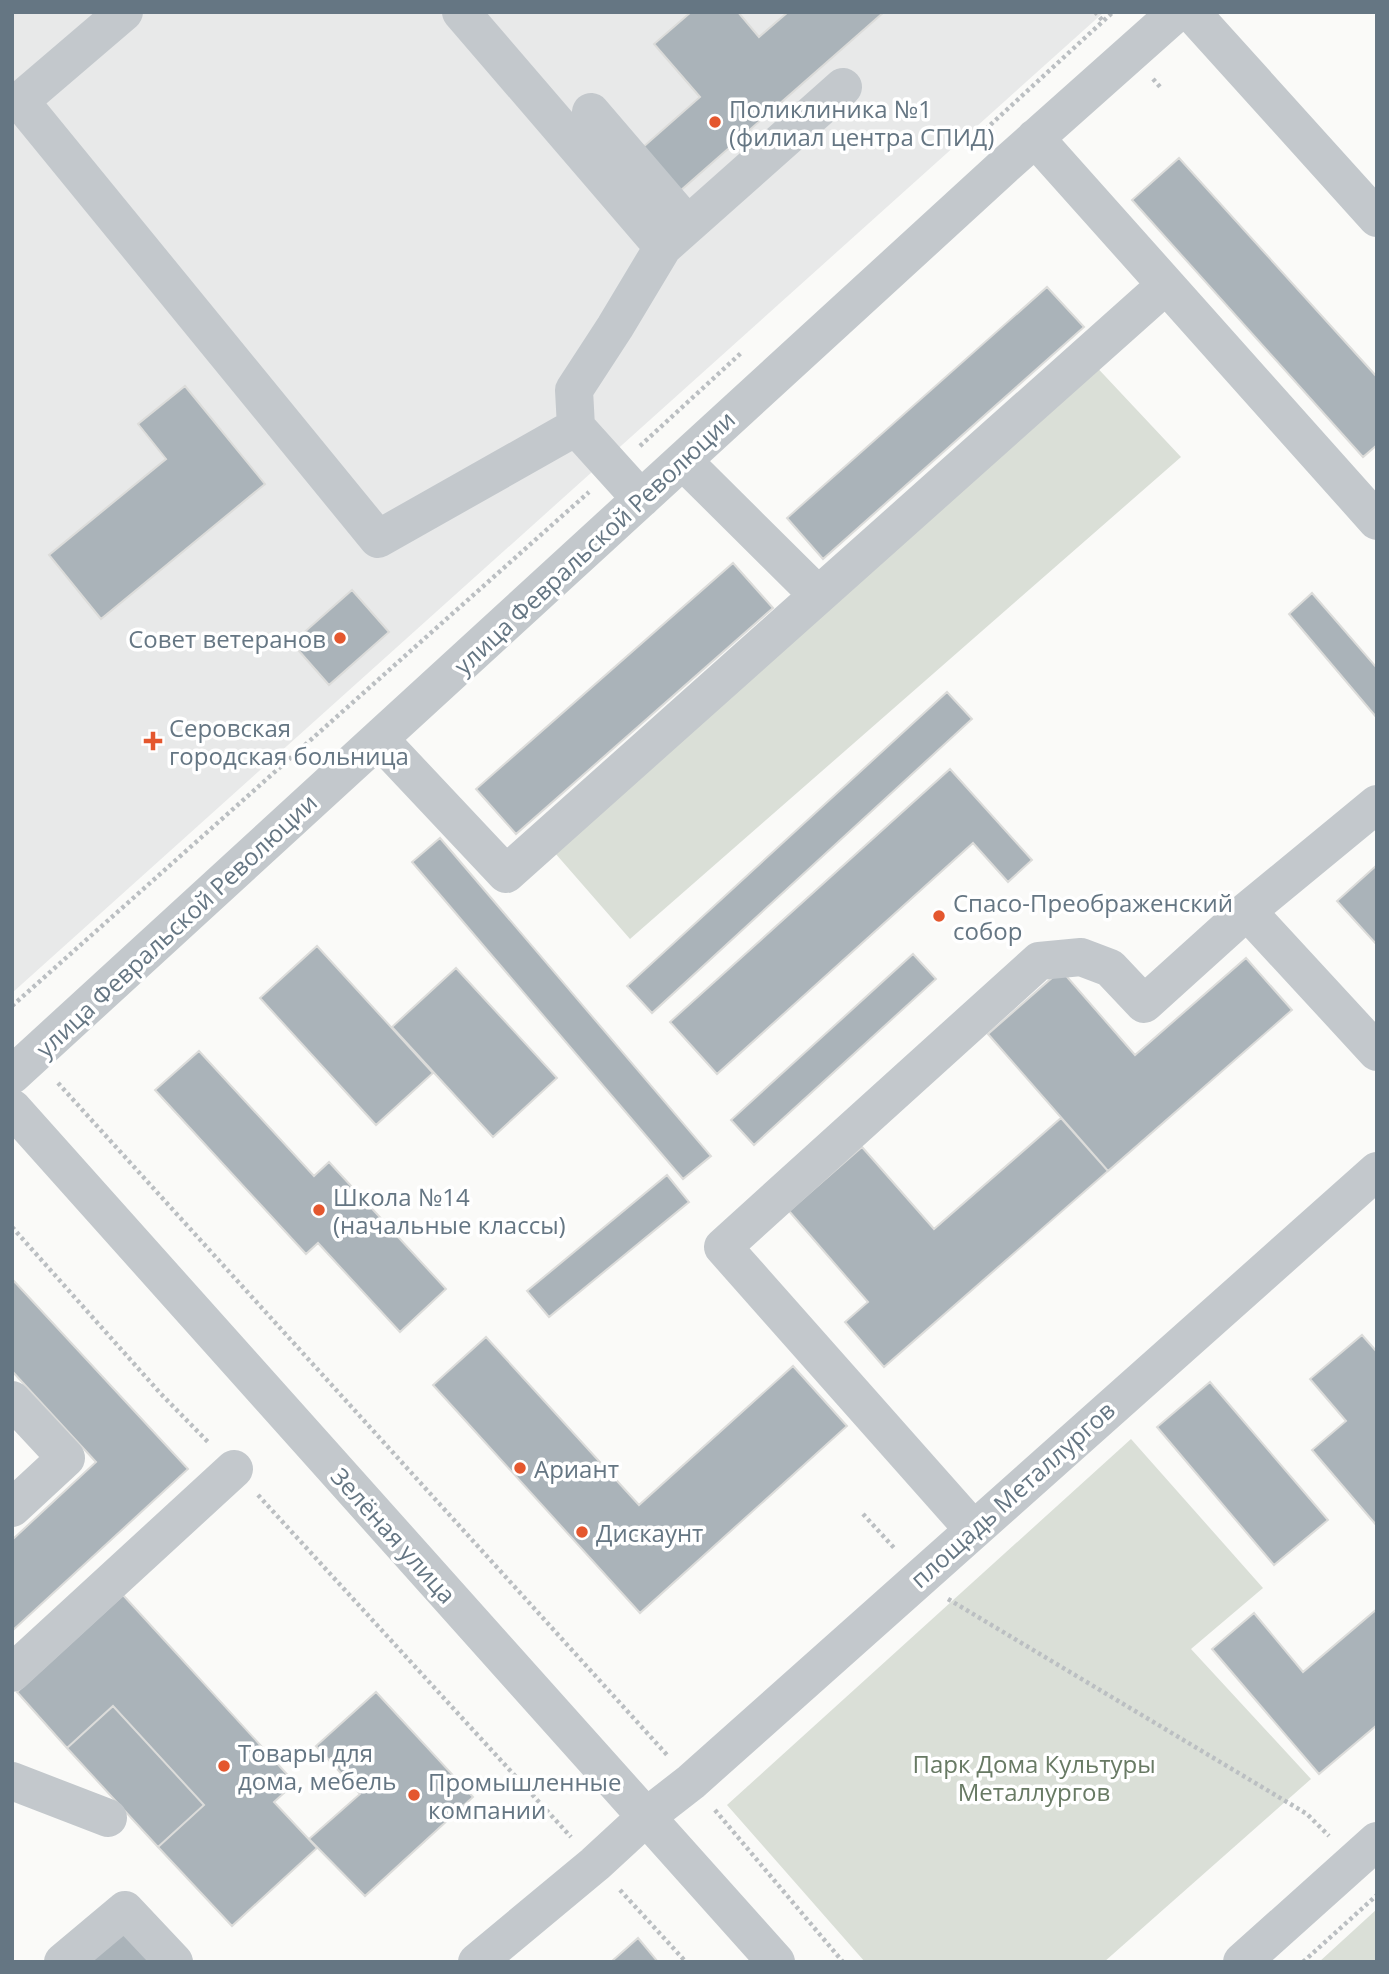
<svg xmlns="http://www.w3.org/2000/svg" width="1389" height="1974" viewBox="0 0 1389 1974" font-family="'Open Sans',sans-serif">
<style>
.built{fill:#e8e9e9}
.green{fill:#dadfd7}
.building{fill:#aab3b9;stroke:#dcdcda;stroke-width:2}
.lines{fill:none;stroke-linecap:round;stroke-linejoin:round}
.path{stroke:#bbbfc2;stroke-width:4.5;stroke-dasharray:3.5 3.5;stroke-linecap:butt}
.minor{stroke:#c3c8cc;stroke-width:38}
.poi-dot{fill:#e4572e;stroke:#fff;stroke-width:2.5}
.labels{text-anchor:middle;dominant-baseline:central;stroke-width:7;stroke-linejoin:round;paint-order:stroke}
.poi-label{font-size:24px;fill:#657683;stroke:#fff;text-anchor:start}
.street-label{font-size:24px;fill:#657683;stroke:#fff}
.park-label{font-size:24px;fill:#687a64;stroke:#fff}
</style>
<rect width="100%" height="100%" fill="#fafaf8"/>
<path class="built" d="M12 12H1104L12 993Z"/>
<path class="green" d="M1090 360 1181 457 630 939 548 845Z
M1131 1439 1263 1588 1191 1649 1311 1779 1104 1962H865L727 1805Z
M1377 1909V1962H1319Z"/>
<path class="building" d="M691 12H738L759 37 788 12H884L680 191 642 148 700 97 654 44Z
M1179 158 1377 377V445L1363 457 1132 200Z
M1047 287 1084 327 823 559 787 518Z
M185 386 265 484 101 619 49 555 166 459 138 424Z
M733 563 773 608 516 834 476 789Z
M352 590 389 632 329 685 292 643Z
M1312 593 1377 668V718L1289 614Z
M947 692 972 719 652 1013 627 986Z
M950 769 1032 860 1008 882 973 843 717 1074 670 1022Z
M440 838 711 1156 683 1179 412 862Z
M1377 865V945L1337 901Z
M317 946 433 1073 376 1125 260 998Z
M913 954 936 979 754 1145 731 1120Z
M1246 958 1292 1010 1108 1171 988 1034 1061 970 1135 1055Z
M456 968 557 1078 493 1137 392 1027Z
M199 1051 314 1176 329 1162 446 1289 400 1332 318 1243 306 1254 155 1090Z
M1061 1118 1108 1171 884 1367 845 1322 868 1302 789 1211 862 1147 934 1229Z
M667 1175 689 1202 549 1317 527 1291Z
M12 1279 188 1469 12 1631V1540L96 1462 12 1371Z
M1362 1335 1377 1352V1526L1312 1450 1346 1421 1310 1379Z
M486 1337 639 1505 793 1366 847 1426 640 1613 433 1385Z
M1210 1382 1328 1520 1274 1565 1157 1427Z
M123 1595 295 1783 274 1802 317 1848 232 1926 158 1847 204 1805 113 1706 67 1748 17 1692Z
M1377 1609V1725L1319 1774 1212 1649 1254 1613 1303 1672Z
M376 1692 473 1797 365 1896 309 1839 360 1794 316 1746Z
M113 1706 204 1805 158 1847 67 1748Z
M127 1926 158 1962H89Z
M638 1938 658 1962H611Z"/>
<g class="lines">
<path class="path" d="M1095 12 1104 22
M1153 79 1161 88
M975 139 1113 12
M640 446 741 353
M12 1006 589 492
M58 1083 668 1756
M12 1227 161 1394 209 1443
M258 1495 571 1837
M863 1514 896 1550
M948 1599 1307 1814 1329 1836
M715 1810 843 1962
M620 1890 686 1962
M1303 1962 1377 1895"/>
<path class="minor" d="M124 12 20 101 378 539 576 427
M461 12 663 247 615 327 574 390 576 427 641 499
M1191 12 1377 218
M591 112 687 224
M1035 138 1377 521
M663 247 843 87
M683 461 818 595
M379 739 506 874 1166 285
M1247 911 1377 804
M12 1075 1003 167 1177 12
M12 1108 776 1962
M12 1400 66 1458 12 1508
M973 1529 723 1247 1039 961 1081 957 1110 968 1144 1004 1247 911 1377 1052
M12 1673 234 1469
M12 1781 108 1818
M63 1962 125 1910 174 1962
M477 1962 595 1864 646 1817 691 1782 1377 1171
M1242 1962 1377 1841"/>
</g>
<g class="poi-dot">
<circle cx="715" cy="122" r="7"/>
<circle cx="340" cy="638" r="7"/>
<path d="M149.5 730.5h7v7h7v7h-7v7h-7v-7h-7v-7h7z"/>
<circle cx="939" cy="916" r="7"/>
<circle cx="319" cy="1210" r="7"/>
<circle cx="520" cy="1468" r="7"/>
<circle cx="582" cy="1532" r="7"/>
<circle cx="224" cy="1766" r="7"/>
<circle cx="414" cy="1795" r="7"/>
</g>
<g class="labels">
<g class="poi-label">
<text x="729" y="108">Поликлиника №1<tspan x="729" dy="28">(филиал центра СПИД)</tspan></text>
<text x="326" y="638" text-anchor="end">Совет ветеранов</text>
<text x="169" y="727">Серовская<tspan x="169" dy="28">городская больница</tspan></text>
<text x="953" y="902">Спасо-Преображенский<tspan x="953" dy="28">собор</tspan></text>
<text x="333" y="1196">Школа №14<tspan x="333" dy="28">(начальные классы)</tspan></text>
<text x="534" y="1468">Ариант</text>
<text x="596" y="1532">Дискаунт</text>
<text x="238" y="1752">Товары для<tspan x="238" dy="28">дома, мебель</tspan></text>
<text x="428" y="1781">Промышленные<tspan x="428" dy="28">компании</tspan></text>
</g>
<g class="street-label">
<text transform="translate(594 542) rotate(-43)">улица Февральской Революции</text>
<text transform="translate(176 925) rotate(-43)">улица Февральской Революции</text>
<text transform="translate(1012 1494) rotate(-42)">площадь Металлургов</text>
<text transform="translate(394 1535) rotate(48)">Зелёная улица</text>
</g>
<g class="park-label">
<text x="1034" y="1763">Парк Дома Культуры<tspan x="1034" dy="28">Металлургов</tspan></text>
</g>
</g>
<rect width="1389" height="1974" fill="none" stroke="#657683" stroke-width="28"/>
</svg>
